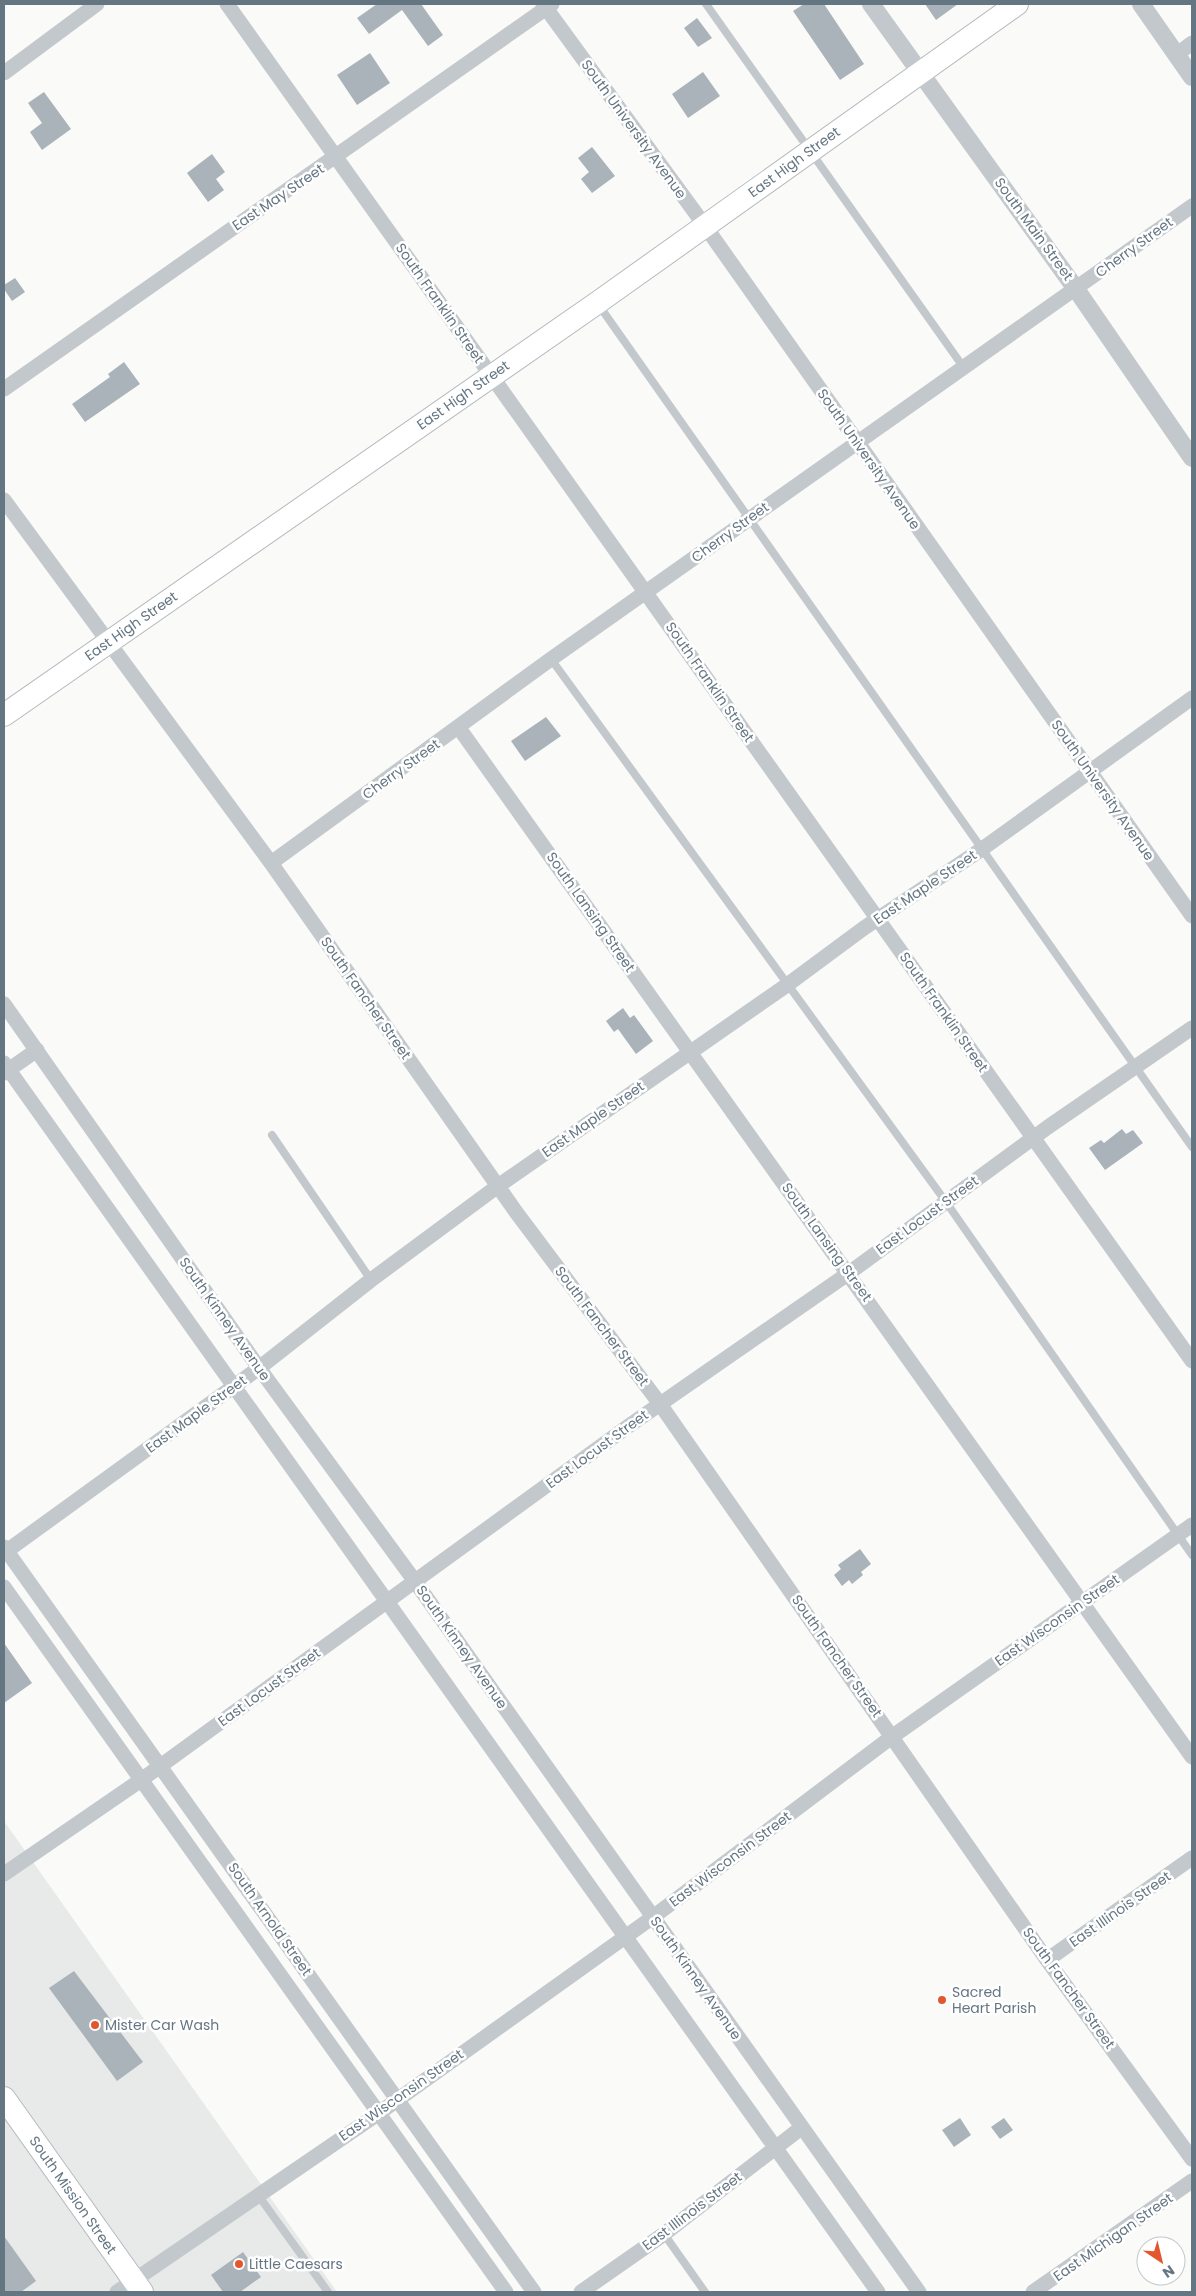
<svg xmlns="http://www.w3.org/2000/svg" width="1196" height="2296" viewBox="0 0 1196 2296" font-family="Poppins,sans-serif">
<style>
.built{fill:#e8e9e9}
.building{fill:#aab3b9}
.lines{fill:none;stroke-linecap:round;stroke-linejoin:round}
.primary-casing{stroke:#b5babe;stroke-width:24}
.service{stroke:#c3c8cc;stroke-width:8}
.minor{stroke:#c3c8cc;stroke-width:15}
.tertiary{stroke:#c3c8cc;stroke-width:18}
.primary{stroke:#fff;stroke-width:22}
.poi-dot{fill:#e4572e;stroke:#fff;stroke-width:2}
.labels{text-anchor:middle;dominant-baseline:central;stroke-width:5;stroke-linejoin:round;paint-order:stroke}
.street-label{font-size:14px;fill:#657683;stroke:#fff}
.poi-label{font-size:14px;fill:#657683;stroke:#fff;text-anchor:start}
</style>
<rect width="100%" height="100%" fill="#fafaf8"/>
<path class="built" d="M4 1821 337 2292H4Z"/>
<path class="building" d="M377 4H421L443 35 428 46 402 10 369 34 357 18Z
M804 4H824L864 64 840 80 793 11Z
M925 4H958L936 20Z
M697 18 712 38 698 47 684 28Z
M370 53 390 83 357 105 337 75Z
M703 72 720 96 688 118 672 94Z
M44 92 71 129 42 150 30 132 42 123 28 103Z
M592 147 615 176 592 193 581 179 589 172 578 158Z
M212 154 225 172 216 179 224 190 208 202 187 173Z
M15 278 25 292 12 301 4 289V285Z
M124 362 140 384 85 422 72 404 110 377 108 374Z
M546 717 561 736 525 761 511 741Z
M623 1008 630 1018 634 1015 653 1041 636 1054 618 1029 614 1032 606 1021Z
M1122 1129 1126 1134 1133 1130 1143 1143 1105 1170 1089 1148 1101 1140 1104 1143Z
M860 1549 871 1564 861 1572 863 1575 852 1584 849 1580 842 1586 834 1575 841 1569 838 1565Z
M4 1643 32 1683 4 1703Z
M74 1971 143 2062 117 2081 49 1988Z
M960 2118 971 2135 954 2147 942 2130Z
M1004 2118 1013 2130 1000 2139 991 2127Z
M4 2236 36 2281 21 2292H4Z
M243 2252 261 2277 240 2292H223L211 2275Z"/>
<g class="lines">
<g class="primary-casing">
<path id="primary" d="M4 715 597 303 1017 4
M4 2098 142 2292"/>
</g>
<path class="service" d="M706 4 964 368
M598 304 1192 1147
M551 659 946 1202 1192 1555
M272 1135 371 1280
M258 2195 328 2292
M664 2234 705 2292"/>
<path class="minor" d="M227 4 1192 1361
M543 4 705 226 1192 916
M1176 55 1192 43
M4 73 97 4
M4 389 552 4
M4 500 271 863 516 1212 660 1404 1047 1960 1192 2159
M459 728 1192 1757
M271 863 551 659 1192 206
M4 1004 259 1368 414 1580 919 2292
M4 1063 878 2292
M4 1073 37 1050
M4 1547 534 2292
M4 1553 259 1368 371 1280 498 1186 787 985 864 928 982 849 1192 698
M4 1587 506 2292
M4 1874 141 1780 630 1425 849 1273 1048 1127 1192 1028
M1047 1960 1192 1858
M117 2292 379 2113 653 1917 893 1736 1192 1525
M581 2292 664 2234 801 2128
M1033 2292 1192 2181"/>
<path class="tertiary" d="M871 4 1076 289 1192 458
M1141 4 1192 77"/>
<use href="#primary" class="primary"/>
</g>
<g class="poi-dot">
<circle cx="942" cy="2000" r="5"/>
<circle cx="95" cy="2025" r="5"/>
<circle cx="239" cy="2264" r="5"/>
</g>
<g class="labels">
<g class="street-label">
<text transform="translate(634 129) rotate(54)">South University Avenue</text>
<text transform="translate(794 162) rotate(-36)">East High Street</text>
<text transform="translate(278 197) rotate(-34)">East May Street</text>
<text transform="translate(1034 229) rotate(54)">South Main Street</text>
<text transform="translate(1134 247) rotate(-36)">Cherry Street</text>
<text transform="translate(440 303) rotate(55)">South Franklin Street</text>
<text transform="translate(463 395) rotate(-35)">East High Street</text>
<text transform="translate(869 459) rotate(55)">South University Avenue</text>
<text transform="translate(730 532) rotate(-36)">Cherry Street</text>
<text transform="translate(131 626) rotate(-35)">East High Street</text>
<text transform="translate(710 682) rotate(55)">South Franklin Street</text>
<text transform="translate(401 769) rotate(-36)">Cherry Street</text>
<text transform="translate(1103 790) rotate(55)">South University Avenue</text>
<text transform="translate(925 887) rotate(-34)">East Maple Street</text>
<text transform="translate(591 912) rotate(55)">South Lansing Street</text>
<text transform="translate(366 998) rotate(55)">South Fancher Street</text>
<text transform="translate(944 1012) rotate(55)">South Franklin Street</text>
<text transform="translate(593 1119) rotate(-35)">East Maple Street</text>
<text transform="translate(927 1215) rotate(-36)">East Locust Street</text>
<text transform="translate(827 1242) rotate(54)">South Lansing Street</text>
<text transform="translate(225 1319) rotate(55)">South Kinney Avenue</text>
<text transform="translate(602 1326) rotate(53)">South Fancher Street</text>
<text transform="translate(196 1414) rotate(-36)">East Maple Street</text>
<text transform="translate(597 1449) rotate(-36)">East Locust Street</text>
<text transform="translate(1057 1620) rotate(-35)">East Wisconsin Street</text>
<text transform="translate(462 1647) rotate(55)">South Kinney Avenue</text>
<text transform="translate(837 1656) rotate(55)">South Fancher Street</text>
<text transform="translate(269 1687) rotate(-36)">East Locust Street</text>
<text transform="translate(730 1859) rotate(-37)">East Wisconsin Street</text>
<text transform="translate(1120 1909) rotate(-35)">East Illinois Street</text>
<text transform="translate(270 1919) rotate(55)">South Arnold Street</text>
<text transform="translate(696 1978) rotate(55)">South Kinney Avenue</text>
<text transform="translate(1069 1988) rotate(54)">South Fancher Street</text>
<text transform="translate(401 2095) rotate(-35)">East Wisconsin Street</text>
<text transform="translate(73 2195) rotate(55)">South Mission Street</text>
<text transform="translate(692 2211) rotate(-37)">East Illinois Street</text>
<text transform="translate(1113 2237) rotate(-35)">East Michigan Street</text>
</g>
<g class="poi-label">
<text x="952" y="1992">Sacred<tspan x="952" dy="16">Heart Parish</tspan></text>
<text x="105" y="2025">Mister Car Wash</text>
<text x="249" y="2264">Little Caesars</text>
</g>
</g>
<rect width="1196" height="2296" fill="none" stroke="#657683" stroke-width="10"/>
<g transform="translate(1161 2261) rotate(145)"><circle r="24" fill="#ffffff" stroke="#c1c8cd"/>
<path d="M0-4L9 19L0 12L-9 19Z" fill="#e4572e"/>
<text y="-8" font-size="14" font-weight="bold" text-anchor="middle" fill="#657683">N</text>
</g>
</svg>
